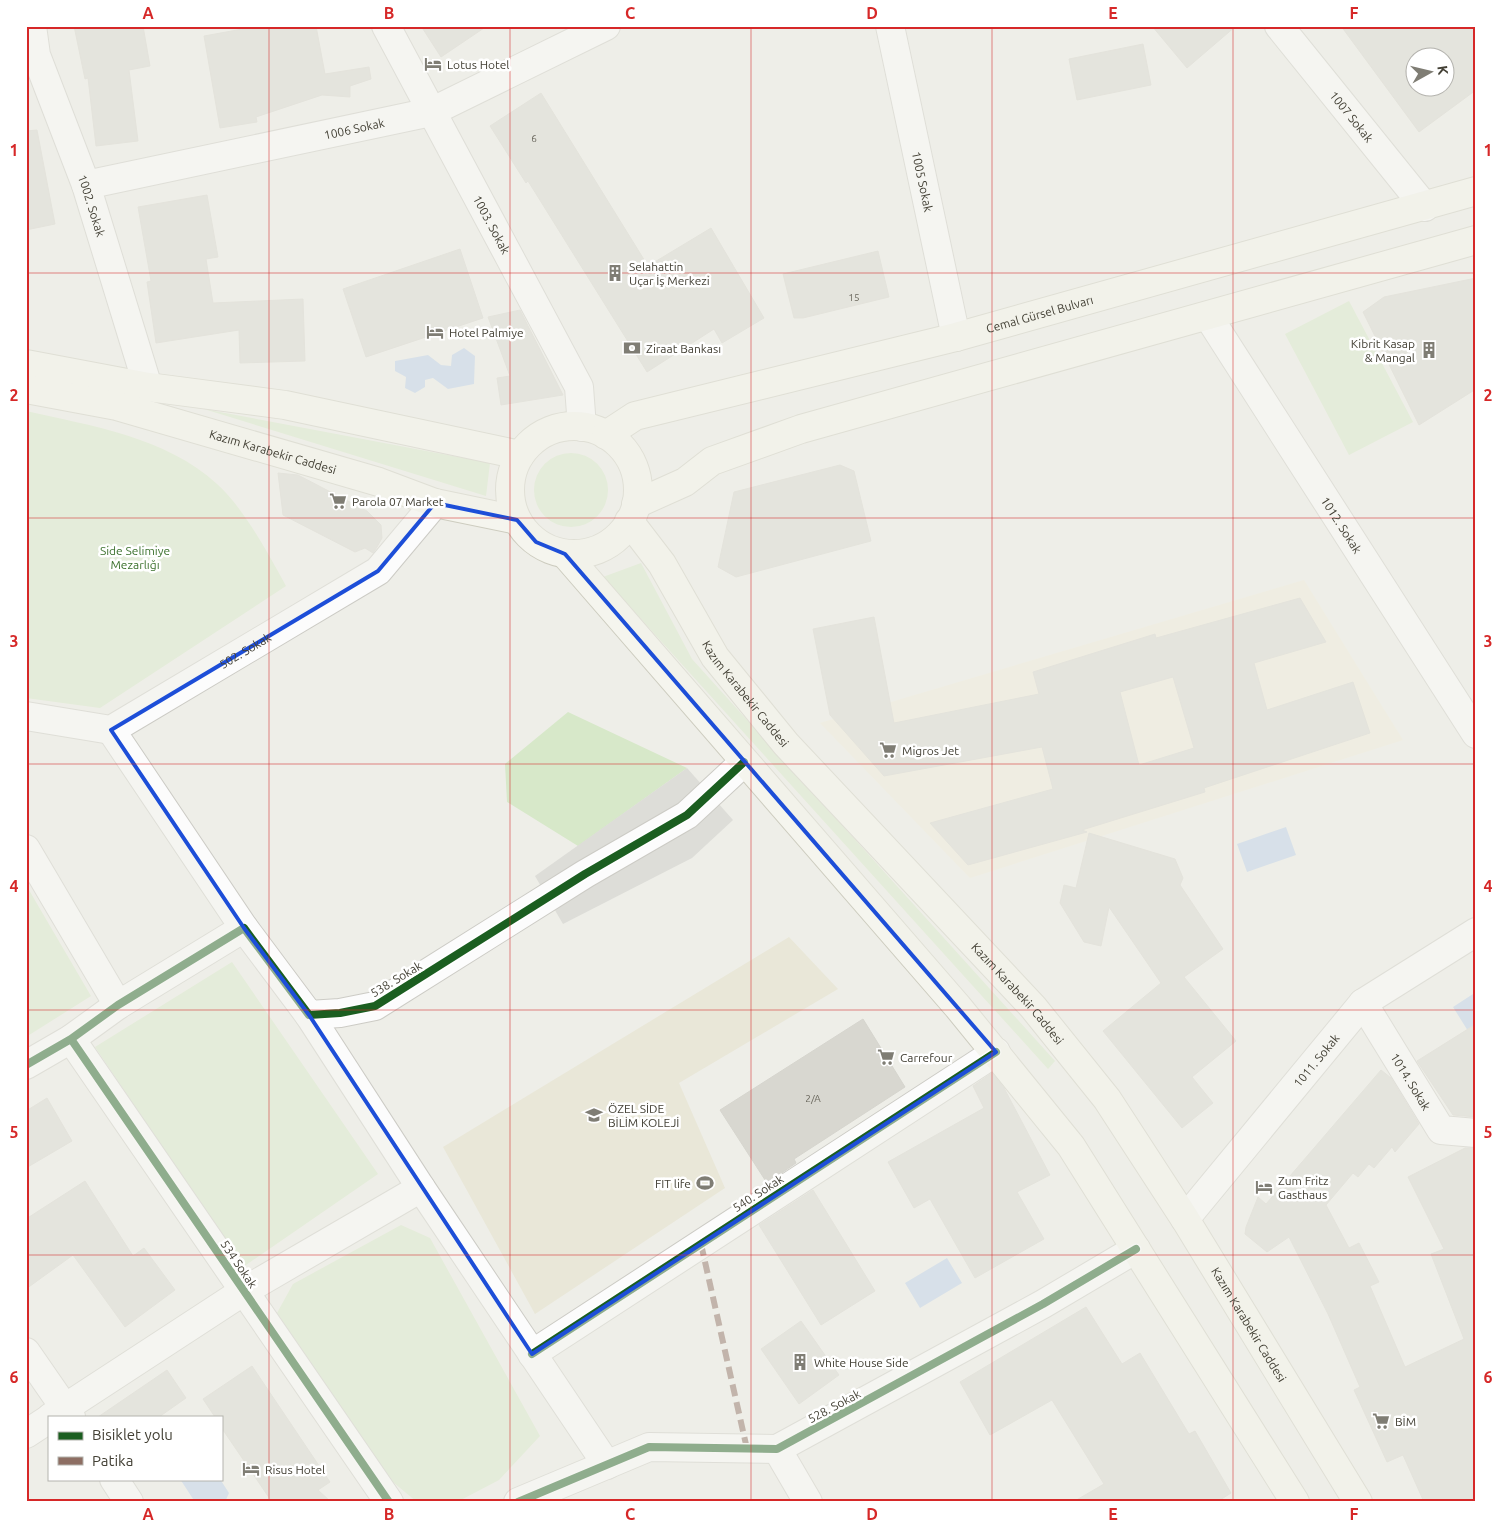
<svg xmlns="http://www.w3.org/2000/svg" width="1502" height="1528" viewBox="0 0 1502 1528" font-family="Ubuntu,sans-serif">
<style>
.commercial{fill:#f0ecdb}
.education{fill:#e9e7d8}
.green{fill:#d7e8c9}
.parking{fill:#ddddd8}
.water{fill:#bbcfea}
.building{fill:#d8d7d0;stroke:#d6d5ce;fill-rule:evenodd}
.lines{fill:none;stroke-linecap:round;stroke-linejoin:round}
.minor-casing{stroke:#cccbc5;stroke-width:30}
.secondary-casing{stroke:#cdccbf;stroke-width:30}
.minor{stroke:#fcfcfc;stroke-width:28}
.secondary{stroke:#f5f5ee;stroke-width:28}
.quiet{stroke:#8d6e63;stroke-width:6;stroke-dasharray:12 6;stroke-linecap:butt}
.cycleway-casing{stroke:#fff;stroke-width:11}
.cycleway{stroke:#1b5e20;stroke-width:8}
.marked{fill:none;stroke:#1d4ed8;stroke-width:4;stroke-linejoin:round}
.grid{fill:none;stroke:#d62828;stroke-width:1;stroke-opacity:0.55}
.labels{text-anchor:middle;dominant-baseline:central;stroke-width:5;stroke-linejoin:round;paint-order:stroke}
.number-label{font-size:10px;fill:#69665c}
.poi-label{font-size:12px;fill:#434035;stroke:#fff;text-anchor:start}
.street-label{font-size:12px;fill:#434035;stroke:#fff}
.park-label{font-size:12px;fill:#3b712d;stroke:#fff}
.neatline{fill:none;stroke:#d62828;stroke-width:2}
.grid-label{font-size:16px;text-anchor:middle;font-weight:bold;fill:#d62828}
</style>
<rect width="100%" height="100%" fill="#eeeee8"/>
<path class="commercial" d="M1304 580 1403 740 970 878 820 723Z"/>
<path class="education" d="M789 937 838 989 679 1083 725 1188 535 1314 443 1147Z"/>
<path class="green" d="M1349 301 1413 422 1349 455 1285 334Z
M204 409 490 463 486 496Z
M26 411C92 426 166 437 217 484 243 507 269 555 286 586L100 708 26 698Z
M534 490a37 37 0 1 1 74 0a37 37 0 1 1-74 0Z
M641 563 692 659 1055 1061 1048 1069 603 577Z
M568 712 687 768 578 846 507 802 505 764Z
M26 885 91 996 26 1037Z
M232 962 378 1174 243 1267 95 1047Z
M401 1225 430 1238 540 1436 499 1480 457 1502H417L376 1468 277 1313 293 1284Z"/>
<path class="parking" d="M687 768 733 820 692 858 563 924 535 876Z"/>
<path class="water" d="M464 348 475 356 474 384 448 389 433 378 425 380V387L415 393 405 388 406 377 395 371V361L428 355 441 365 451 366 452 355Z
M1286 827 1296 855 1247 872 1237 844Z
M1473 994 1476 999V1026L1468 1031 1453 1007Z
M947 1258 962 1283 920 1308 905 1283Z
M180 1479H220L229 1493 225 1502H195Z"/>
<path class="building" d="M74 26H143L150 66 129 70 138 141 96 146 88 78 85 79Z
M259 26H316L325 74 369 67 371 79 350 86V97L322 95 256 117 257 122 220 128 204 36Z
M421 26H487L441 57Z
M1152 26H1236L1187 68Z
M1341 26H1476V90L1419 132ZM1414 58H1444V88H1414Z
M1143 44 1151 85 1077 100 1069 59Z
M541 93 648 266 711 228 764 318 722 343 714 329 647 372 528 181 526 183 490 126Z
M37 130 55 224 26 230V131Z
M207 195 218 257 206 259 213 303 303 299 305 361 240 363 239 330 156 343 147 282 151 281 138 207Z
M460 249 483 318 366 357 343 289Z
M878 251 889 297 803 318H794L783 274Z
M1476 278V389L1419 425 1363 312 1384 297Z
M520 310 563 395 501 405 497 378 510 376 488 317Z
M840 465 854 471 871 541 736 577 718 567 734 492Z
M278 473 298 475 367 511 381 525 382 538 377 547 373 553 365 548 355 552 283 515Z
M1300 598 1326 642 1254 663 1267 710 1353 682 1370 733 1204 788 1205 792 1082 830 1087 832 968 865 930 823 1053 789 1042 747 884 776 830 715 813 629 874 617 894 723 1039 694 1033 672 1155 634 1156 638ZM1173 677 1194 748 1139 765 1120 692Z
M1089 833 1175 859 1183 878 1180 885 1223 949 1184 977 1236 1041 1192 1077 1213 1103 1182 1128 1103 1031 1161 983 1109 907 1101 946 1084 942 1060 903 1064 885 1076 888Z
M863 1019 905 1087 794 1159 796 1163 767 1183 720 1110Z
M1476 1024V1117L1453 1115 1417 1061Z
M1381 1070 1391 1078 1419 1124 1395 1152 1392 1147 1374 1168 1369 1164 1358 1177 1353 1173 1326 1205 1349 1248 1359 1243 1379 1282 1370 1286 1405 1367 1464 1339 1431 1254 1444 1249 1408 1177 1465 1148H1476V1502H1424L1403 1455 1387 1462 1354 1390 1360 1387 1328 1314 1289 1237 1267 1252 1245 1234 1246 1227 1258 1197 1266 1204Z
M992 1073 1004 1088 1050 1175 1017 1192 1044 1239 975 1278 930 1199 914 1208 888 1162 984 1108 973 1086Z
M47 1098 72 1141 26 1168V1111Z
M85 1181 133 1256 144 1248 175 1290 125 1327 73 1255 26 1289V1219Z
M813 1190 875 1291 821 1325 759 1225Z
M1086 1307 1122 1364 1140 1353 1189 1434 1195 1431 1231 1493 1217 1502H1073L1104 1484 1052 1400 990 1435 960 1382Z
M801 1321 839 1375 799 1404 761 1349Z
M252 1366 330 1482 318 1490 331 1502H272L221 1427V1417H215L203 1399Z
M167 1370 186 1398 159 1417H98Z"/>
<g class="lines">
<g class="minor-casing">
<g id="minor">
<path id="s1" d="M32 26 36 55 86 185 148 387"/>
<path id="s2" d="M386 26 579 387 582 427"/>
<path id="s3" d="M890 26 956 337"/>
<path id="s4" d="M1279 26 1425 207"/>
<path id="s5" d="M86 185 431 112 606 26"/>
<path id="s6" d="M1208 316 1476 734"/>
<path id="s7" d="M26 716 111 730 378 571 435 503"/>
<path d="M111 730 244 928"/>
<path d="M26 849 118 1005"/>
<path id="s8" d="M1363 1003 1441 1130 1476 1133"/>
<path d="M309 1015 421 1188 607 1465"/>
<path d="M71 1039 389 1502"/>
<path d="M26 1065 71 1039 118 1005 244 928 309 1015 340 1013 375 1006 585 874 687 815 744 762"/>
<path id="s9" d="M1185 1219 1363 1003 1476 932"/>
<path d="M26 1352 71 1417"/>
<path d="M532 1354 996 1052"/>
<path d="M51 1417 244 1291 421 1188"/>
<path d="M26 1434 49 1419"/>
<path d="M777 1449 808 1502"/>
<path d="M114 1479 129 1502"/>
<path d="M518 1502 649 1447 777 1449 1043 1304 1136 1249"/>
</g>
</g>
<g class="secondary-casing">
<g id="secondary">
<path d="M26 364 148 387 285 405 520 455"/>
<path id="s10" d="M26 389 117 406 379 482 435 503 517 520"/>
<circle cx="574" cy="490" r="64"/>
<path id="s11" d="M606 435 635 416 956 337 1476 191"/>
<path d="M636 504 685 482 712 461 801 429 1476 240"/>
<path id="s12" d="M629 521 662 564 715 657 786 744 1033 1007 1107 1099 1185 1219 1358 1502"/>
<path d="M565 554 958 1007 1071 1146 1295 1502"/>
</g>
</g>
<use href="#minor" class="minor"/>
<use href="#secondary" class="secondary"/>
<path class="quiet" d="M701 1244 747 1449"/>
<g class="cycleway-casing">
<path id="cycleway" d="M71 1039 389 1502
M26 1065 71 1039 118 1005 244 928 309 1015 340 1013 375 1006 585 874 687 815 744 762
M532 1354 996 1052
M518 1502 649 1447 777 1449 1043 1304 1136 1249"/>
</g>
<use href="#cycleway" class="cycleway"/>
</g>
<path d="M0 0H1502V1528H0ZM435 503 517 520 536 542 565 554 996 1052 532 1354 309 1015 244 928 111 730 378 571Z" fill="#eeeee8" fill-opacity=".55" fill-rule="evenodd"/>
<path class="marked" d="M435 503 517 520 536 542 565 554 996 1052 532 1354 309 1015 244 928 111 730 378 571Z"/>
<path class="grid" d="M269 26V1502M510 26V1502M751 26V1502M992 26V1502M1233 26V1502M26 273H1476M26 518H1476M26 764H1476M26 1010H1476M26 1255H1476"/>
<defs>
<g id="hotel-bare" transform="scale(1.35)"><path d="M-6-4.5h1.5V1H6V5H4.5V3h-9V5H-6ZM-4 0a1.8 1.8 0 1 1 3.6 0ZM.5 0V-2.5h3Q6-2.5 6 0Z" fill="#7f7d74" stroke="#fff" stroke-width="2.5" paint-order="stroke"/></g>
<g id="building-bare" transform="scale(1.35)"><path d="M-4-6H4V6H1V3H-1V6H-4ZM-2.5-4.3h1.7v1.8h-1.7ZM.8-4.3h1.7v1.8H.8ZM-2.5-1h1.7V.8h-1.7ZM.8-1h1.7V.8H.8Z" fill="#7f7d74" stroke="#fff" stroke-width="2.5" paint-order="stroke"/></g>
<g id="bank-bare" transform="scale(1.35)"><path d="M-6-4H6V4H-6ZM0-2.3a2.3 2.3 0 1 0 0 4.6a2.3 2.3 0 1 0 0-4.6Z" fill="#7f7d74" stroke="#fff" stroke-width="2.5" paint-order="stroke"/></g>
<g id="supermarket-bare" transform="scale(1.35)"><path d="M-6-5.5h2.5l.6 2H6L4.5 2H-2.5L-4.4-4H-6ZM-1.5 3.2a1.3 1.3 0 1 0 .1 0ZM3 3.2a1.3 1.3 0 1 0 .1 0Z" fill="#7f7d74" stroke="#fff" stroke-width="2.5" paint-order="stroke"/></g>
<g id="school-bare" transform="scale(1.35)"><path d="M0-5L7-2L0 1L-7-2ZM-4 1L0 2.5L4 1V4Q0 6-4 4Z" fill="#7f7d74" stroke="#fff" stroke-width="2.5" paint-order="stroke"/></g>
<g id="stadium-bare" transform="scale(1.35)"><path d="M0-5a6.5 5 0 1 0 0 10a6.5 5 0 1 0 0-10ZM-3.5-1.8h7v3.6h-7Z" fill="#7f7d74" stroke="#fff" stroke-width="2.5" paint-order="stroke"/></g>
</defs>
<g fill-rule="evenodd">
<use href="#hotel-bare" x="433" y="64"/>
<use href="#building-bare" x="615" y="273"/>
<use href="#hotel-bare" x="435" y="332"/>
<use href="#bank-bare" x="632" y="348"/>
<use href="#building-bare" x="1429" y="350"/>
<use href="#supermarket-bare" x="338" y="501"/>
<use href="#supermarket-bare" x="888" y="750"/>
<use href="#supermarket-bare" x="886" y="1057"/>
<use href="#school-bare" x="594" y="1115"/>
<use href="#stadium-bare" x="705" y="1183"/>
<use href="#hotel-bare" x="1264" y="1187"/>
<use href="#building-bare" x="800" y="1362"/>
<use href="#supermarket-bare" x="1381" y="1421"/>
<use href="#hotel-bare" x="251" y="1469"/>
</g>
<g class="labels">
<g class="number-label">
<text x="534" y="138">6</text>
<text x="854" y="297">15</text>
<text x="813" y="1098">2/A</text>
</g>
<g class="poi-label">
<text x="447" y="64">Lotus Hotel</text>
<text x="629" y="266">Selahattin<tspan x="629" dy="14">Uçar İş Merkezi</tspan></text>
<text x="449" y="332">Hotel Palmiye</text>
<text x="1415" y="343" text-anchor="end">Kibrit Kasap<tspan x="1415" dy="14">&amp; Mangal</tspan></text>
<text x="646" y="348">Ziraat Bankası</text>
<text x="352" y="501">Parola 07 Market</text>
<text x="902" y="750">Migros Jet</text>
<text x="900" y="1057">Carrefour</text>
<text x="608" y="1108">ÖZEL SİDE<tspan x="608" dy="14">BİLİM KOLEJİ</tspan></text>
<text x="1278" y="1180">Zum Fritz<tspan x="1278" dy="14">Gasthaus</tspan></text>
<text x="691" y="1183" text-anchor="end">FIT life</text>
<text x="814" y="1362">White House Side</text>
<text x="1395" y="1421">BİM</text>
<text x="265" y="1469">Risus Hotel</text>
</g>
<g class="street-label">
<text stroke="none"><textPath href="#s4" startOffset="116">1007 Sokak</textPath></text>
<text stroke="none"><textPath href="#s5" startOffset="274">1006 Sokak</textPath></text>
<text stroke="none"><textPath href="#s3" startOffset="159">1005 Sokak</textPath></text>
<text stroke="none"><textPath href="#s1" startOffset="190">1002. Sokak</textPath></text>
<text stroke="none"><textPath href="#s2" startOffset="225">1003. Sokak</textPath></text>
<text stroke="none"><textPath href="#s11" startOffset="452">Cemal Gürsel Bulvarı</textPath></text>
<text stroke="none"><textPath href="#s10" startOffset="255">Kazım Karabekir Caddesi</textPath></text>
<text stroke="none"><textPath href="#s6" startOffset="248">1012. Sokak</textPath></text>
<text stroke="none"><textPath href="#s7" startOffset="242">502. Sokak</textPath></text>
<text stroke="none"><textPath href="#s12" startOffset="209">Kazım Karabekir Caddesi</textPath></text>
<text transform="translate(396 979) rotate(-31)">538. Sokak</text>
<text stroke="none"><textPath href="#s12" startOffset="614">Kazım Karabekir Caddesi</textPath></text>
<text stroke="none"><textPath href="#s9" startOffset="206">1011. Sokak</textPath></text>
<text stroke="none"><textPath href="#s8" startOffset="92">1014. Sokak</textPath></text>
<text transform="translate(758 1193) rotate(-33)">540. Sokak</text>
<text transform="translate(239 1264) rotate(56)">534 Sokak</text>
<text stroke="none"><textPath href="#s12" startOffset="1019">Kazım Karabekir Caddesi</textPath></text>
<text transform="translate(834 1406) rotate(-28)">528. Sokak</text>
</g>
<g class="park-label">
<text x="135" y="550">Side Selimiye<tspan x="135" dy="14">Mezarlığı</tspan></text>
</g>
</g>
<rect width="1502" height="1528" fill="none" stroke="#ffffff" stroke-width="55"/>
<rect x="48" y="1416" width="175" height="65" fill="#ffffff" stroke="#b4b3ae"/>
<rect x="58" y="1432" width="25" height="8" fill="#1b5e20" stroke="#b4b3ae"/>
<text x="92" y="1440" font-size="15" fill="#434035">Bisiklet yolu</text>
<rect x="58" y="1457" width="25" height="8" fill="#8d6e63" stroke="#b4b3ae"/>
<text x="92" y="1466" font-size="15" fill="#434035">Patika</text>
<g transform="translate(1430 72) rotate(82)"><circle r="24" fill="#ffffff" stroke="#b4b3ae"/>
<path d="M0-4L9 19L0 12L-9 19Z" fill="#7f7d74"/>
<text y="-8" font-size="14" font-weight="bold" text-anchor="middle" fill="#434035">K</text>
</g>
<rect x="28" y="28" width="1446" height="1472" class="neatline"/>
<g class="grid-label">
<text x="148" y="19">A</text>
<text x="389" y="19">B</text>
<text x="630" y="19">C</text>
<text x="872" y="19">D</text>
<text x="1113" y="19">E</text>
<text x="1354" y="19">F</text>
<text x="14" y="156">1</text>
<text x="1488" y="156">1</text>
<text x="14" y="401">2</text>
<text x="1488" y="401">2</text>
<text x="14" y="647">3</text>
<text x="1488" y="647">3</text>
<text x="14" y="892">4</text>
<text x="1488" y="892">4</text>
<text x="14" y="1138">5</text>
<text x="1488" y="1138">5</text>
<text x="14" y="1383">6</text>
<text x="1488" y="1383">6</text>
<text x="148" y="1520">A</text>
<text x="389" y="1520">B</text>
<text x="630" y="1520">C</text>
<text x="872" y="1520">D</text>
<text x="1113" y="1520">E</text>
<text x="1354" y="1520">F</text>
</g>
</svg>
